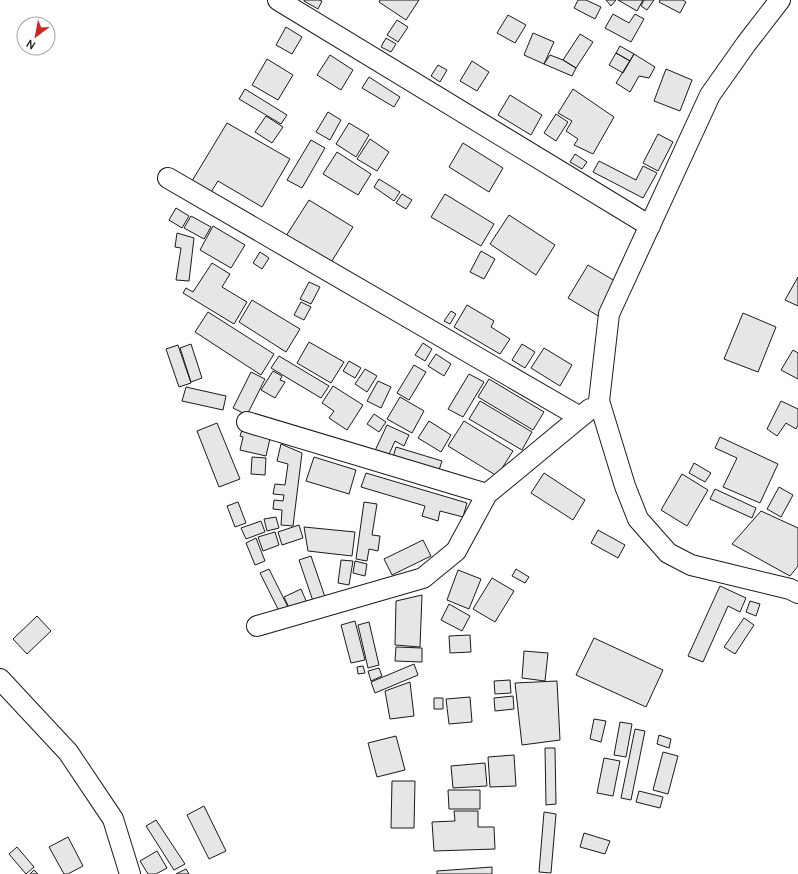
<svg xmlns="http://www.w3.org/2000/svg" width="798" height="874" viewBox="0 0 798 874" font-family="Manrope,sans-serif">
<style>
.building{fill:#e6e6e6;stroke:#1a1a1a}
.lines{fill:none;stroke-linecap:round;stroke-linejoin:round}
.minor-casing{stroke:#1a1a1a;stroke-width:22}
.minor{stroke:#fff;stroke-width:20}
</style>
<rect width="100%" height="100%" fill="#fff"/>
<path class="building" d="M304 0H319L322 1 318 9 304 1Z
M380 0H419L406 20 379 2Z
M578 0H586L601 7 595 19 574 8Z
M606 0H616L611 6Z
M618 0H643L637 11Z
M644 0H654L647 10 641 6Z
M660 0H683L686 2 680 13 659 2Z
M613 14 629 23 635 14 644 19 631 42 605 28Z
M508 15 526 25 515 43 497 33Z
M397 20 408 27 398 42 387 35Z
M286 27 302 37 292 54 276 45Z
M533 33 554 42 544 64 524 55Z
M580 34 593 42 576 68 563 60Z
M386 38 396 44 391 52 381 47Z
M620 46 634 54 630 61 616 53Z
M616 53 630 61 623 73 609 65Z
M634 54 655 67 649 78 639 76 630 92 616 83Z
M330 55 353 70 341 90 317 75Z
M550 55 563 60 576 68 572 76 544 64Z
M267 59 293 75 278 100 252 85Z
M472 61 489 72 477 91 460 81Z
M438 65 447 70 440 82 431 76Z
M666 69 692 80 680 111 654 101Z
M369 77 400 97 394 107 362 88Z
M245 89 287 115 281 124 239 99Z
M573 89 614 117 593 154 574 145 578 139 566 131 572 121 558 113Z
M510 95 542 115 531 135 498 115Z
M328 112 341 120 330 140 316 132Z
M556 114 568 122 556 141 544 133Z
M266 116 283 127 272 143 255 132Z
M227 123 290 159 262 207 218 181 211 192 192 181Z
M349 123 369 135 356 157 336 144Z
M658 134 673 142 658 171 643 163Z
M370 139 389 152 377 171 357 159Z
M311 140 325 148 302 188 287 180Z
M463 143 503 168 489 192 449 167Z
M337 152 371 174 358 195 323 174Z
M575 154 587 162 582 169 570 162Z
M599 161 636 180 643 166 657 173 643 198 593 172Z
M379 179 400 192 394 201 374 187Z
M402 194 412 200 406 209 396 203Z
M445 194 494 224 481 246 431 217Z
M309 200 353 227 330 264 286 236Z
M176 208 189 216 182 228 169 220Z
M509 215 555 245 536 275 490 244Z
M191 216 211 227 204 239 184 228Z
M213 226 245 245 231 268 200 250Z
M177 233 194 238 189 281 176 280 181 248 175 247Z
M481 251 495 259 484 279 470 272Z
M260 252 269 258 262 269 253 263Z
M212 263 230 274 222 287 247 302 234 324 183 293 186 288 193 292Z
M588 265 620 284 600 317 568 298Z
M798 277V306L785 300Z
M309 282 320 287 311 304 300 299Z
M252 300 300 329 286 352 239 322Z
M301 302 311 307 304 320 294 315Z
M467 305 494 321 491 327 510 339 500 354 454 327Z
M451 311 456 314 450 324 444 321Z
M208 312 274 354 261 375 195 332Z
M743 313 776 327 758 372 724 359Z
M309 342 344 362 331 383 297 363Z
M423 343 432 349 425 361 415 355Z
M191 344 202 378 191 382 180 348Z
M522 344 535 352 525 368 512 360Z
M178 345 191 383 179 387 166 349Z
M544 348 572 365 560 386 531 368Z
M793 350 798 353V379L781 370Z
M436 354 451 364 444 376 428 366Z
M279 356 329 386 321 398 271 368Z
M349 361 361 368 355 378 343 371Z
M414 365 426 372 409 400 397 393Z
M365 369 377 376 367 392 355 384Z
M273 371 282 376 280 380 285 382 275 398 261 390Z
M251 372 265 379 247 415 233 408Z
M469 374 484 382 463 417 448 409Z
M489 379 544 412 533 430 478 397Z
M378 381 391 387 381 408 367 401Z
M333 386 363 405 347 430 329 418 334 411 322 403Z
M186 387 226 396 223 410 182 401Z
M400 397 424 411 412 433 387 419Z
M480 401 532 432 522 450 469 419Z
M781 401 798 409V425L796 429 786 423 777 436 767 429Z
M374 414 386 422 379 432 367 424Z
M429 421 451 435 441 452 418 438Z
M464 421 513 451 497 476 448 446Z
M217 423 240 479 219 487 197 431Z
M387 425 409 435 404 446 395 441 386 461 373 455Z
M243 427 271 434 266 456 240 450 243 437 240 436Z
M720 437 778 464 760 503 723 487 737 458 715 448Z
M281 444 302 453 293 526 281 525 282 510 273 509 274 500 283 501 284 495 273 494 275 484 285 485 288 464 277 461Z
M396 447 442 461 437 476 392 461Z
M252 457 266 458 265 475 251 474Z
M314 457 356 470 349 494 306 481Z
M694 463 711 473 705 482 689 473Z
M366 473 467 503 463 517 440 511 438 521 422 516 425 506 361 487Z
M544 473 585 500 573 520 531 493Z
M682 474 708 490 687 526 661 510Z
M779 487 793 495 781 517 767 509Z
M715 489 756 508 752 518 710 499Z
M238 502 246 523 235 527 227 506Z
M364 502 377 504 372 535 380 536 378 551 369 549 367 561 356 559Z
M761 511 798 528V566L790 576 732 544Z
M276 517 279 528 267 531 264 519Z
M261 521 265 532 246 539 241 528Z
M299 525 303 538 282 545 278 532Z
M304 527 355 532 352 556 308 551Z
M598 530 625 545 618 558 591 543Z
M275 532 279 545 263 551 258 537Z
M256 538 265 561 255 565 246 543Z
M423 540 431 556 392 575 384 559Z
M311 556 325 597 313 601 299 560Z
M341 560 353 561 349 585 338 583Z
M355 561 367 564 365 576 353 573Z
M269 569 289 609 280 613 260 573Z
M516 569 529 577 525 583 512 576Z
M458 570 481 579 469 609 447 600Z
M492 578 514 591 495 622 473 609Z
M720 586 746 598 740 612 728 606 703 662 688 656Z
M301 589 307 603 290 610 284 597Z
M422 595 420 647 395 645 396 601Z
M750 601 760 604 756 616 746 612Z
M449 604 470 616 462 631 441 620Z
M37 616 51 631 27 654 13 639Z
M744 618 754 625 735 654 724 647Z
M355 621 365 660 351 663 341 625Z
M369 622 379 665 368 668 358 625Z
M470 635 471 652 450 653 449 636Z
M594 638 663 670 646 707 576 675Z
M396 647 422 648V662L395 661Z
M524 651 548 653 545 681 522 678Z
M414 664 418 675 375 693 371 682Z
M363 666 365 673 358 674 357 667Z
M379 668 382 676 371 681 368 671Z
M510 680 511 693 495 694 494 681Z
M557 681 560 740 522 745 515 683Z
M410 682 414 716 390 719 385 691Z
M513 696 514 709 495 711 494 698Z
M470 697 472 722 449 724 446 699Z
M434 698H443V709H434Z
M594 719 606 721 601 742 590 739Z
M620 722 632 724 626 757 614 755Z
M635 729 645 731 631 800 621 798Z
M659 735 671 739 669 748 657 744Z
M396 736 405 770 377 777 368 743Z
M545 748H555L556 804 546 805Z
M663 752 678 756 668 794 653 790Z
M514 755 516 786 490 787 488 757Z
M604 758 620 761 613 796 597 793Z
M485 763 487 786 453 788 451 766Z
M392 781H415L414 828H391Z
M448 790H480V809H449Z
M639 791 663 797 660 808 636 802Z
M204 806 226 851 209 859 187 815Z
M454 811H478V827H494L495 849 434 851 432 822 455 821Z
M544 812 556 814 551 873 539 872Z
M156 820 185 864 174 870 146 826Z
M584 833 610 841 605 854 580 847Z
M68 837 83 866 68 874H64L49 847Z
M17 847 34 867 26 874 9 854Z
M157 851 167 868 156 874H148L140 861Z
M492 867V874H437V871Z
M186 869 189 874H176Z
M34 870 38 874H30Z"/>
<g class="lines">
<g class="minor-casing">
<path id="minor" d="M278 0 650 226
M780 0 746 44 710 95 609 314 599 401 625 486 638 519 668 553 691 565 790 589 798 593
M168 178 580 417
M247 422 487 494 590 409
M257 626 423 578 456 551 487 494
M0 679 68 752 113 819 130 874"/>
</g>
<use href="#minor" class="minor"/>
</g>
<g transform="translate(36 36) rotate(212)"><circle r="19" fill="#ffffff" stroke="#a3a3a3"/>
<path d="M0-3L7 15L0 10L-7 15Z" fill="#c62828"/>
<text y="-6" font-size="11" font-weight="bold" text-anchor="middle" fill="#1a1a1a">N</text>
</g>
</svg>
